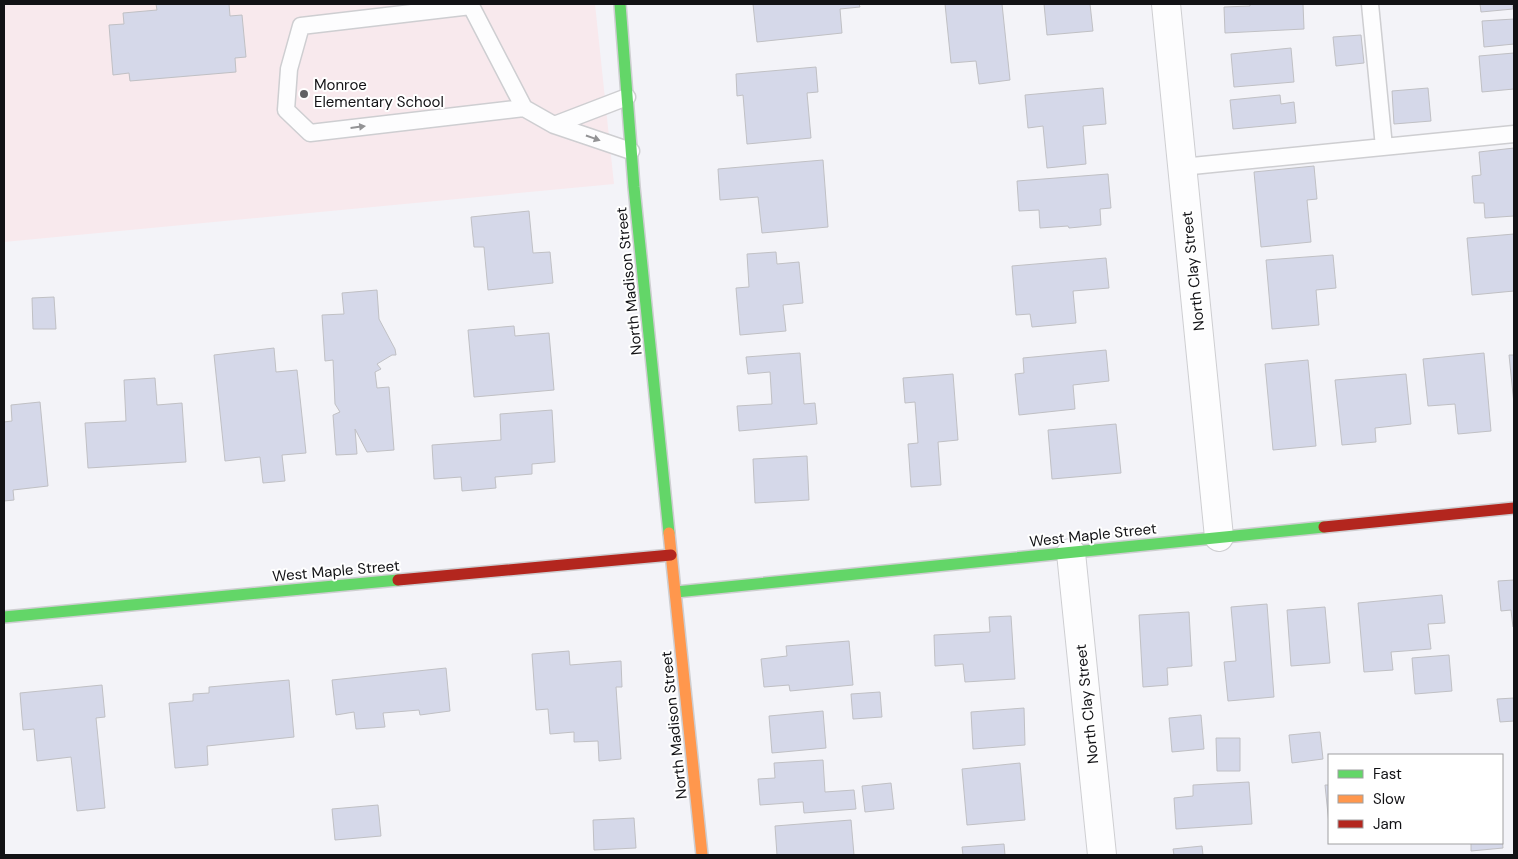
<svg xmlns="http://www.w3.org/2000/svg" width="1518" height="859" viewBox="0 0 1518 859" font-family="'DM Sans',sans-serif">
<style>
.commercial{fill:#f8e9ed}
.building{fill:#d5d8e9;stroke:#c0c0c4}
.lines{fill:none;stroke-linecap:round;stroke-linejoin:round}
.lane-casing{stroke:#ceced1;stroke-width:19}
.street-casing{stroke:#ceced1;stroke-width:30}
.fast-casing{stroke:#ceced1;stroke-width:14}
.slow-casing{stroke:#ceced1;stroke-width:14}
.jam-casing{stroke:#ceced1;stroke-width:14}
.lane{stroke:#fdfdfe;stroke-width:16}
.street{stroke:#fdfdfe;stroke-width:28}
.fast{stroke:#63d668;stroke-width:11}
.slow{stroke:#ff974d;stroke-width:11}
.jam{stroke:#b3261e;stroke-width:11}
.oneway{fill:#939395}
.poi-dot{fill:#616164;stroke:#fff;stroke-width:2}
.labels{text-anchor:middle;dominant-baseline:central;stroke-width:4;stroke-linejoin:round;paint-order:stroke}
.poi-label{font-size:15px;fill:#121215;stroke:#fff;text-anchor:start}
.street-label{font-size:15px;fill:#121215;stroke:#fff}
</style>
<rect width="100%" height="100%" fill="#f3f3f8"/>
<path class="commercial" d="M4 4H595L614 184 4 242Z"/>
<path class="building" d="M156 4H229L230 16 242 15 246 57 235 58 236 72 130 81 129 73 113 75 109 25 124 24 123 13 157 10Z
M753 4H859L860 7 840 9 842 33 757 42Z
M945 4H1002L1010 80 979 84 976 61 951 63Z
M1044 4H1090L1093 31 1047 35Z
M1250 4H1303L1304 29 1225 33 1224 7 1250 6Z
M1480 4H1512L1513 9 1481 12Z
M1514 19V44L1484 47 1482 21Z
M1361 35 1364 63 1336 66 1333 37Z
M1291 48 1294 82 1234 87 1231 54Z
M1514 53V89L1482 92 1479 56Z
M816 67 818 92 807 93 811 138 747 144 743 95 737 96 736 74Z
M1103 88 1106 124 1083 126 1086 164 1047 168 1043 126 1028 128 1025 95Z
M1428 88 1431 121 1394 124 1392 91Z
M1280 95 1281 104 1294 102 1296 123 1233 129 1230 100Z
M1514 148V216L1485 218 1484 203H1474L1472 176 1481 175 1479 152Z
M823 160 828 227 762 233 758 197 720 200 718 169Z
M1314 166 1317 199 1307 200 1311 242 1261 247 1254 172Z
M1108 174 1111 208 1100 209 1101 225 1069 228 1068 226 1040 228 1039 210 1019 211 1017 181Z
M529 211 533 253 550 252 553 283 488 290 484 247H474L471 217Z
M1514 234V291L1472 295 1467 238Z
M776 252 777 264 799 262 803 303 783 305 786 331 740 335 736 288 749 287 747 254Z
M1333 255 1336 288 1316 290 1319 325 1272 329 1266 260Z
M1106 258 1109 288 1073 291 1076 323 1032 327 1030 314 1016 315 1012 266Z
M377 290 379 319 395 349 396 355H392L377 364 381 369 375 372 377 388 389 387 394 450 367 452 355 429 357 454 336 455 333 415 340 412 335 404 333 360 325 361 322 315 344 314 342 293Z
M54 297 56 329H33L32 298Z
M514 326 515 336 549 333 554 390 474 397 468 330Z
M274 348 276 372 297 370 306 453 282 455 285 481 263 483 260 457 225 461 214 355Z
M1106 350 1109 381 1073 385 1075 409 1019 415 1015 374 1024 373 1023 358Z
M800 353 804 404 815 403 817 424 739 431 737 406 772 404 770 372 748 374 746 357Z
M1484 353 1491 431 1458 434 1455 404 1428 406 1423 359Z
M1509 355H1514V404Z
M1308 360 1316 446 1273 450 1265 364Z
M953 374 958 440 938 442 941 485 911 487 908 444 918 443 915 402 905 403 903 378Z
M1406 374 1411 424 1375 428 1376 442 1342 445 1335 380Z
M155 378 157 405 182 403 186 462 88 468 85 423 126 421 124 380Z
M40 402 48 486 13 490 14 500 4 501V422L12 421 11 405Z
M552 410 555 462 532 464V474L495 477 496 488 462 491 461 477 434 479 432 445 501 440 500 414Z
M1116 424 1121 473 1052 479 1048 430Z
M807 456 809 500 755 503 753 459Z
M1514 580V627H1513L1511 610 1501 611 1498 581Z
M1442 595 1445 623 1428 624 1431 649 1391 652 1393 670 1364 672 1358 603Z
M1267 604 1274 697 1228 701 1224 662 1236 661 1231 607Z
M1325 607 1330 663 1291 666 1287 610Z
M1189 612 1192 666 1167 668 1168 685 1143 687 1139 615Z
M1011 616 1015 679 965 682 963 664 935 666 934 635 990 632 989 617Z
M849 641 853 685 790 691 789 685 764 687 761 659 787 656 786 646Z
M569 651 570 665 621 661 622 687H616L621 759 599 761 598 741 574 742V732L550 734 548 709 536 710 532 654Z
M1449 655 1452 691 1415 694 1412 658Z
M446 668 450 711 420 715 419 710 383 713 385 727 356 729 354 712 336 715 332 680Z
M289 680 294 737 207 746 208 765 175 768 169 703 193 701V694L209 693V687Z
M102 685 105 717 96 718 105 808 77 811 71 757 37 761 34 729 23 730 20 693Z
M880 692 882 717 853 719 851 694Z
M1514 698V721L1500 722 1497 699Z
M1024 708 1025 745 973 749 971 712Z
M823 711 826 748 772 753 769 716Z
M1201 715 1204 749 1172 752 1169 718Z
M1320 732 1323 759 1292 763 1289 735Z
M1216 738H1240V771H1217Z
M823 760 825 792 854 790 856 809 804 813 803 802 760 805 758 779 775 778 774 763Z
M1020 763 1025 820 967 825 962 769Z
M1249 782 1252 824 1176 829 1174 798 1193 796V785Z
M891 783 894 809 865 812 862 786Z
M1325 785H1329V824Z
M378 805 381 836 335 840 332 809Z
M634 818 636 848 594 850 593 820Z
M851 820 854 855H777L775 826Z
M1502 836 1503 848 1471 851V843H1502Z
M1004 844 1005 855H963L962 847Z
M1202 846 1203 855H1174L1173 849Z"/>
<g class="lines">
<g class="lane-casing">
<path id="lane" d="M1370 4 1384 147
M524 108 310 133 286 110 289 69 301 26 471 6 524 108 554 125 631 151
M554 125 627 97
M1182 167 1514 134"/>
</g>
<g class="street-casing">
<path id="street" d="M1166 4 1219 537
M1071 553 1102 855"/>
</g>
<g class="fast-casing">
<path id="fast" d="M620 4 634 187 669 533
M676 592 1324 527
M4 617 398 580"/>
</g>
<g class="slow-casing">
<path id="slow" d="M669 533 702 855"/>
</g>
<g class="jam-casing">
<path id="jam" d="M1324 527 1514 508
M398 580 671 555"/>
</g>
<use href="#lane" class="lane"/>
<use href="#street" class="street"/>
<use href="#fast" class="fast"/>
<use href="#slow" class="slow"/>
<use href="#jam" class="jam"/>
</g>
<defs><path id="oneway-solid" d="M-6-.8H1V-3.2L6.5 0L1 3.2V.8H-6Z" transform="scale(1.25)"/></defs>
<g class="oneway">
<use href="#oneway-solid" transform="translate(358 127) rotate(-7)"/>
<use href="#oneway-solid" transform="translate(593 138) rotate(19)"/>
</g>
<circle class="poi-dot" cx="304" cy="94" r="5"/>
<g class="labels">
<g class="poi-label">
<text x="314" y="85">Monroe<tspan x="314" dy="17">Elementary School</tspan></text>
</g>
<g class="street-label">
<text transform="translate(1193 271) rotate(-96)">North Clay Street</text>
<text transform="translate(629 281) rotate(-96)">North Madison Street</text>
<text transform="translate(1093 535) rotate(-6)">West Maple Street</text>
<text transform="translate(336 571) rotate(-5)">West Maple Street</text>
<text transform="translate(1087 704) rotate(-96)">North Clay Street</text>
<text transform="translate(674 725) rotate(-96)">North Madison Street</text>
</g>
</g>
<rect width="1518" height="859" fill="none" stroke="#121215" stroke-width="10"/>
<rect x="1328" y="754" width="175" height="90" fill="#ffffff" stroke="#a0a0a1"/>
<rect x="1338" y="770" width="25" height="8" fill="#63d668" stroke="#a0a0a1"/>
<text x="1373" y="779" font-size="15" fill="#121215">Fast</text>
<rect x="1338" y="795" width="25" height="8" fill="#ff974d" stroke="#a0a0a1"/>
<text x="1373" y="804" font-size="15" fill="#121215">Slow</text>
<rect x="1338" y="820" width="25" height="8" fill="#b3261e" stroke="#a0a0a1"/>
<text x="1373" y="829" font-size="15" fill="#121215">Jam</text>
</svg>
